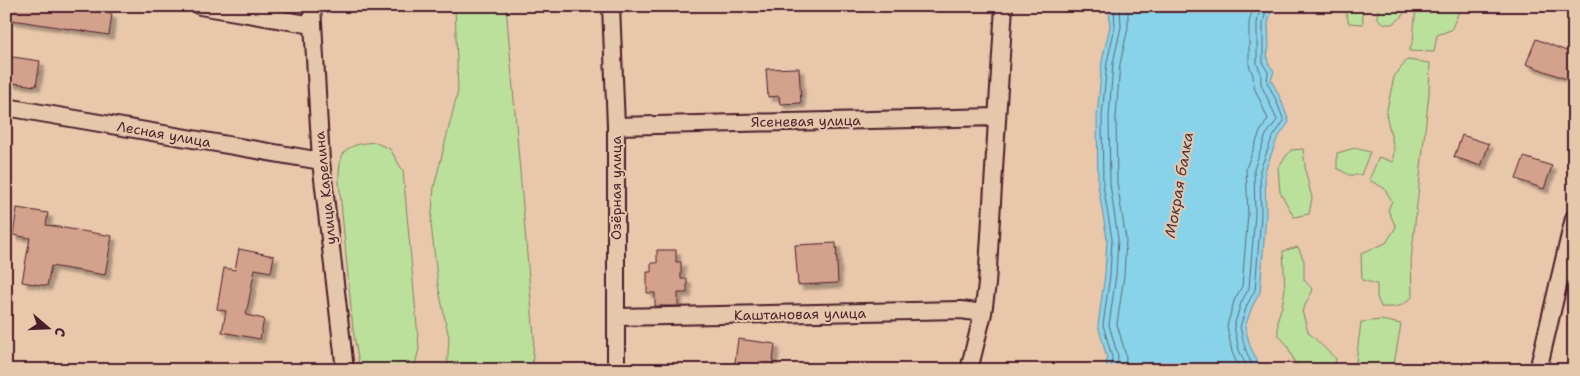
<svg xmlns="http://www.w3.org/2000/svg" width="1580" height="376" viewBox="0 0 1580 376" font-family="'Shantell Sans',sans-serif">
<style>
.green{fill:#bbe09b;stroke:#828063}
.water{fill:#88d3e9;stroke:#6f8b9d}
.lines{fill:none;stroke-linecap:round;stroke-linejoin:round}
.shore{stroke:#636777;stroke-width:1}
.building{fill:#d4a18d;stroke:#4a1f2b;filter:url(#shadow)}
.minor-casing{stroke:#4a1f2b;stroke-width:20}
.minor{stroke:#e5c8ac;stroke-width:16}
.labels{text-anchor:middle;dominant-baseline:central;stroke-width:4;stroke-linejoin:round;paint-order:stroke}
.street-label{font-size:14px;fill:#4a1f2b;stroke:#e5c8ac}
.water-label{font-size:15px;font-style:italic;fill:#50313e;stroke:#e5c8ac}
</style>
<defs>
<filter id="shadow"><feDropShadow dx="4.5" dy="4.5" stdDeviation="1" flood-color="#0004"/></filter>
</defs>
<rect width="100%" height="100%" fill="#e8c7ab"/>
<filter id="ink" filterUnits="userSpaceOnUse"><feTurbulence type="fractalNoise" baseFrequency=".02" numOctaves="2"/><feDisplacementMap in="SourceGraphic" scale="10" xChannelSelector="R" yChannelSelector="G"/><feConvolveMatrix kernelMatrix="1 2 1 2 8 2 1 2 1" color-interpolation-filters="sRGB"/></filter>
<g filter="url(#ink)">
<path class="green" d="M455 6H506L534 337 532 370H447L449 338 438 285 431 224 434 187 458 91Z
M1344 6H1362L1363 24 1349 23Z
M1379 6H1403V16L1393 24H1383L1377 17Z
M1416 6H1457L1458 14 1451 30 1437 35 1434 52 1409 51 1413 41Z
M1407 60 1430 63 1429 93 1411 260 1412 297C1401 308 1396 307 1381 307L1377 297V284L1362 280 1361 253 1386 243 1396 227 1388 210 1392 201 1384 188 1369 180 1379 157 1393 162 1394 148 1386 114 1394 77Z
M374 142 390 149 403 171 419 348 414 370H360L353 329 339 181C339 151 344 145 374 142Z
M1355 148 1370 152 1361 175H1349L1337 168V153Z
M1303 149 1306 174 1312 198 1309 214 1294 217 1280 192 1278 167 1291 150Z
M1298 247 1304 261V280L1313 290 1302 311 1308 332 1336 359 1334 367 1326 370H1306L1295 363 1287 345 1278 334V318L1282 306 1285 289 1283 251Z
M1381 320 1401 324 1393 370H1355L1361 322Z"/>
<path class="water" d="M1109 6H1272L1268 24 1269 46 1267 56 1268 63 1274 71 1271 80 1280 97 1289 122 1277 139 1265 171 1266 215 1260 292 1252 307 1245 327 1250 346 1260 367 1259 370H1106L1107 358 1098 325 1105 274 1107 239 1098 185 1097 117 1102 61 1110 26Z"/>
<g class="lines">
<path class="shore" d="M1111 370 1112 357 1103 325 1110 275 1112 239 1103 185 1102 117 1107 62 1115 27 1114 6
M1117 370 1118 356 1109 325 1116 275 1118 239 1110 184 1109 117 1113 63 1121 27 1120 6
M1125 370 1126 356 1117 324 1124 276 1126 239 1117 183 1116 117 1120 64 1128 28V6
M1240 370 1232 352 1227 326 1234 301 1242 286 1248 214 1246 168 1260 132 1268 119 1254 87 1253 75 1249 65V23L1253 6
M1248 370 1239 350 1234 326 1241 303 1249 288 1255 214 1254 169 1266 135 1277 120 1261 84V73L1257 64V23L1261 6
M1254 370 1245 348 1240 327 1247 305 1255 290 1261 215 1260 170 1272 138 1284 121 1276 100 1267 82 1268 72 1263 64V24L1267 6"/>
</g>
<path class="building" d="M6 6H62L112 14 109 35 6 19Z
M1536 39 1574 54V67L1569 80 1526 64Z
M6 56 40 61 36 86 6 82Z
M799 68 801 103 780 104 779 96 768 97 766 69Z
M1462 135 1489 144 1481 166 1454 157Z
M1524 157 1552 166 1544 189 1516 179Z
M17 208 48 213 46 225 112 236 105 275 51 266 47 286 22 282 30 238 13 235Z
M836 243 838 283 798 285 795 245Z
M239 249 274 256 271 272 255 269 246 315 264 319 260 339 222 332 226 311 217 309 224 268 235 270Z
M657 250H676V262H681V279H687V293H678V306H655V293H647V272H651V263H657Z
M738 339 775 344 772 370H734Z"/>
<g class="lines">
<g class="minor-casing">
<path id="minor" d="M200 6 313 25
M312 6 321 161 345 370
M611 6 616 126V370
M6 107 321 161
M616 126 997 117
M617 317 961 310 983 313
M969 370 983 313 987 284 1004 6
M1538 370 1574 218"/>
</g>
<use href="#minor" class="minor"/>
</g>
</g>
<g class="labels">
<g class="street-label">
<text transform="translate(806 121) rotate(-1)">Ясеневая улица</text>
<text transform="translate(164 134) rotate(10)">Лесная улица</text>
<text transform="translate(325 188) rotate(-96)">улица Карелина</text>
<text transform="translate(616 188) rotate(-90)">Озёрная улица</text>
<text transform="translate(800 314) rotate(-1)">Каштановая улица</text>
</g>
<g class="water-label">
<text transform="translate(1179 185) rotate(-80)">Мокрая балка</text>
</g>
</g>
<rect width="1580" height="376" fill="none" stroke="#e5c8ac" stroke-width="25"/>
<rect x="12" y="12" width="1555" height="351" fill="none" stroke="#4a1f2b" stroke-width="2" filter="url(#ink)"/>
<g transform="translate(48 328) rotate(109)" stroke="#e5c8ac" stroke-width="4" paint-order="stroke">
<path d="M0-4L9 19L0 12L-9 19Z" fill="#4a1f2b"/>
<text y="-8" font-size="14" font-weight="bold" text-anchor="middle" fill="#4a1f2b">С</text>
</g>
</svg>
